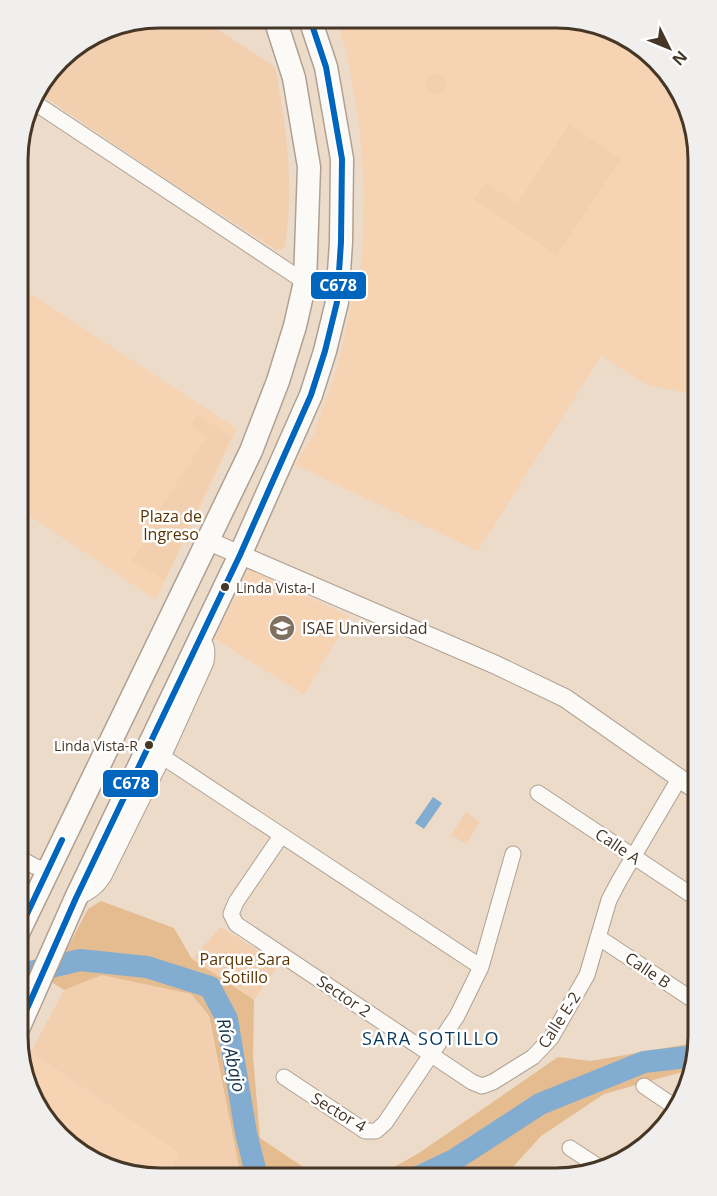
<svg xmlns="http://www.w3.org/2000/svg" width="717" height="1196" viewBox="0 0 717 1196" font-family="'Open Sans',sans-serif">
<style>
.built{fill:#f5d3b3}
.green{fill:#f1cfaf}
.forest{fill:#e5bb90}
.water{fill:#83add0}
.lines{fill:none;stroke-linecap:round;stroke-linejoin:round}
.river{stroke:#83add0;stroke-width:22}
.minor-casing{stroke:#afa091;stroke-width:17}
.tertiary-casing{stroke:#afa091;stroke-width:20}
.primary-casing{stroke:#afa091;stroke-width:25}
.minor{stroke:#fcfaf7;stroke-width:15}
.tertiary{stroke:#fcfaf7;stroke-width:18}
.primary{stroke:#fcfaf7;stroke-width:22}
.bus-1-casing{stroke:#fff;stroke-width:10}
.bus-1{stroke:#0065bd;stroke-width:6}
.bus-dot{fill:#463626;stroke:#fff;stroke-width:2}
.labels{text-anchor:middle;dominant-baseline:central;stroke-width:5;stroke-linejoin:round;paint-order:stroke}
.bus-label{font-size:14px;fill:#463626;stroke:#fff;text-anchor:start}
.park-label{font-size:16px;fill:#5c3400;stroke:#fff}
.poi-label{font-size:16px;fill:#463626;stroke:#fff;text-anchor:start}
.street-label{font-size:16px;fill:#463626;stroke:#fff}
.neighbourhood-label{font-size:18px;letter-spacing:1.5px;fill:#07395d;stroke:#fff}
.water-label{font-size:18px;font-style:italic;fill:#133048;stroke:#fff}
.rim{fill:none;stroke:#463626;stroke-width:3}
.line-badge{stroke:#fff;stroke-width:2}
.badge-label{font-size:16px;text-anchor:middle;font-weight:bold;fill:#fff}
</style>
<rect width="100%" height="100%" fill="#eddbca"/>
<path class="built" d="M335 19 584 21 650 53 688 106 699 161V396L645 384 601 356 478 551 295 465 313 436 337 368 362 258 364 190 359 122 346 51Z
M19 286 237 429 156 600 19 509Z
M249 569 350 617 304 695 215 639Z
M31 1052 180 1152 169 1177H142L73 1148 29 1090 24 1065Z"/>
<path class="green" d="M161 18H200L275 67C284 112 290 155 289 202 288 218 288 233 284 248L276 250 172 183 37 92 66 54 106 29Z
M426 84a10 10 0 1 1 20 0a10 10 0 1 1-20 0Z
M569 124 621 159 557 255 474 199 486 183 518 203Z
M197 415 231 436 165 580 132 561 153 529 149 526 207 437 190 425Z
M466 812 480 822 466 844 451 835Z
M221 927 279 964 254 1000 192 959Z
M102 975 191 994 208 1016 241 1177H169L179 1152 31 1052 64 990Z"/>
<path class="forest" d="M101 901 174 928 192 959 254 1000 253 1057 260 1138 318 1177H241L209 1016 191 994 102 975 64 990 50 981 88 909Z
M699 1042 689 1070 604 1094 541 1136 503 1178 376 1177 419 1153 558 1057 591 1061Z"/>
<path class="water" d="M433 797 442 803 424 829 415 823Z"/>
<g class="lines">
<path class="river" d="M18 975 80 960 147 967 210 987 227 1019 246 1133 257 1177
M416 1178 454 1160 540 1104 644 1062 695 1056"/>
<g class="minor-casing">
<path id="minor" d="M32 101 305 282
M163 757 481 967
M538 793 699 900
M281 836 236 902 231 914 236 924 472 1082 482 1086 493 1082 533 1057 551 1038 587 975 609 900 619 881 679 779
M18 857 34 866 48 871
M76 898C89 893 96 888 104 876L163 757 206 662C208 651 207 645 200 635
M598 937 699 1004
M284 1077 365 1131H376L385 1123 457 1016 481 967 513 854
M644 1086 675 1107
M570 1148 602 1169"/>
</g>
<g class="tertiary-casing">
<path id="tertiary" d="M206 540 496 665 565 698 699 792"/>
</g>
<g class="primary-casing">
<path id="primary" d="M18 933 251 451 278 381 295 326 305 282 309 167 294 78 275 19
M18 1029 76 898 240 555 311 395 325 351 337 302 341 242 342 159 326 67 310 19"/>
</g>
<use href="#minor" class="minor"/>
<use href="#tertiary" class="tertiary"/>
<use href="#primary" class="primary"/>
<g class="bus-1-casing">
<path id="bus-1" d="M18 933 62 840
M18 1029 76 898 240 555 311 395 325 351 337 302 341 242 342 159 326 67 310 19"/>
</g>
<use href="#bus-1" class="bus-1"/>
</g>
<defs>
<g id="university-disc" transform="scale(1.35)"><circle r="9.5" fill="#80705f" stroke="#fff"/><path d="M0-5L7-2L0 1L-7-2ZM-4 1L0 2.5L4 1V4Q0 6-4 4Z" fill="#fff"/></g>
</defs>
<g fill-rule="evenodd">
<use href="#university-disc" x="282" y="628"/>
</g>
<g class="bus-dot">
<circle cx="225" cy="587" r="5"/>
<circle cx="149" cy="745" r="5"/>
</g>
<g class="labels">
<g class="bus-label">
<text x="236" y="587">Linda Vista-I</text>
<text x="138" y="745" text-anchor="end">Linda Vista-R</text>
</g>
<g class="park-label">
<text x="171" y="516">Plaza de<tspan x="171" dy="18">Ingreso</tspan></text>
<text x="245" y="959">Parque Sara<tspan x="245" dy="18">Sotillo</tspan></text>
</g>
<g class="poi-label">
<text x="302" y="628">ISAE Universidad</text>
</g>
<g class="street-label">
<text transform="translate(618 846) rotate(34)">Calle A</text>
<text transform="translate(648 970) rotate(34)">Calle B</text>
<text transform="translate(344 996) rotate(34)">Sector 2</text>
<text transform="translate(559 1020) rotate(-57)">Calle E-2</text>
<text transform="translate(339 1112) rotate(31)">Sector 4</text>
</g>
<g class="neighbourhood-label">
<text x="431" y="1038">SARA SOTILLO</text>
</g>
<g class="water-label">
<text transform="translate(232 1055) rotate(77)">Río Abajo</text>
</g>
</g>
<path d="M0 0H717V1196H0ZM160 28H556A132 132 0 0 1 688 160V1036A132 132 0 0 1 556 1168H160A132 132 0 0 1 28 1036V160A132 132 0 0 1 160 28Z" fill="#f0efee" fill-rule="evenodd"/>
<path class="rim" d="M160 28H556A132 132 0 0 1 688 160V1036A132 132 0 0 1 556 1168H160A132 132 0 0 1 28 1036V160A132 132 0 0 1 160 28Z"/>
<g class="line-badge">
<rect x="310" y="271" width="57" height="29" rx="6" fill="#0065bd"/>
<rect x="102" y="769" width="57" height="29" rx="6" fill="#0065bd"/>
</g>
<g class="badge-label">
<text x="338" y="291">C678</text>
<text x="131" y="789">C678</text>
</g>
<g transform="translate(669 48) rotate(133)" stroke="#ffffff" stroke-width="4.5" paint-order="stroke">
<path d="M0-4.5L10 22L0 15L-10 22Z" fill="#463626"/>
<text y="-9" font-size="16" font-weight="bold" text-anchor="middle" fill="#463626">N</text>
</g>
</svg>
